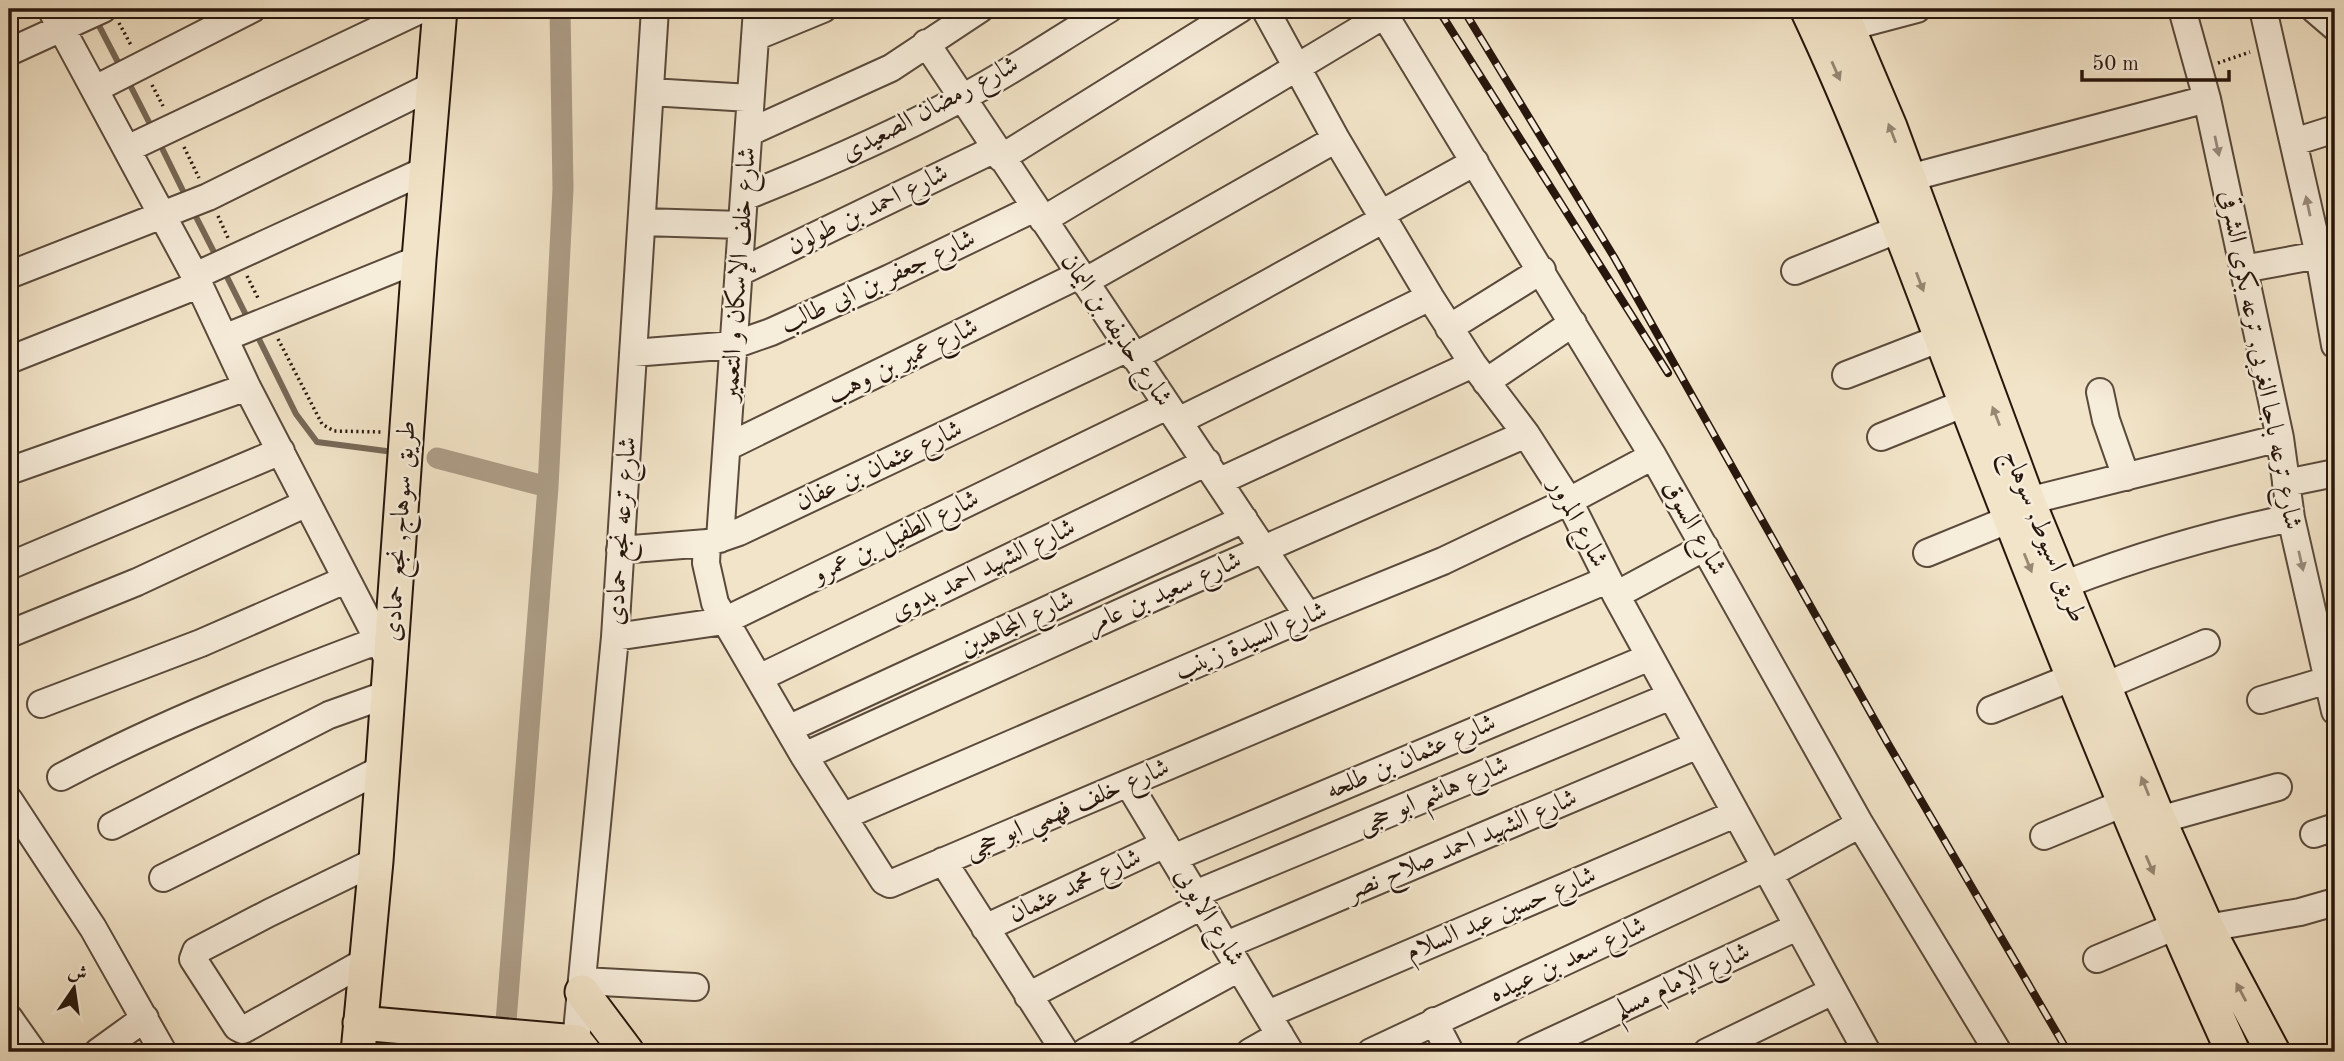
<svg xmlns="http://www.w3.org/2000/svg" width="2344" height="1061" viewBox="0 0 2344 1061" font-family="'Old Standard TT',Amiri,serif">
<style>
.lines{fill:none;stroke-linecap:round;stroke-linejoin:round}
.stream{stroke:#776857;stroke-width:6}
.canal{stroke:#ad9e88;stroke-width:21}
.minor-casing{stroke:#5a4a3c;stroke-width:30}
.major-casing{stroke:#27160d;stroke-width:37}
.path{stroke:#27160d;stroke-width:3.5;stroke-dasharray:2 3.5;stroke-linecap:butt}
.minor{stroke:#f7eddb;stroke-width:26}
.major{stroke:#f2e4c8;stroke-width:33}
.rail-casing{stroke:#27160d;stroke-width:8}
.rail{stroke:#f7eddb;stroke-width:5;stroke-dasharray:16;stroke-linecap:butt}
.oneway{fill:#978774}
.oneway2{fill:#998c7e}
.labels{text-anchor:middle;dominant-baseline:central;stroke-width:5;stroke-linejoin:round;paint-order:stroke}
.street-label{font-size:26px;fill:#27160d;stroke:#f7eddb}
</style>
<rect width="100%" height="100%" fill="#f2e4c8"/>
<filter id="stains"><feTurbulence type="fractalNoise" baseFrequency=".00286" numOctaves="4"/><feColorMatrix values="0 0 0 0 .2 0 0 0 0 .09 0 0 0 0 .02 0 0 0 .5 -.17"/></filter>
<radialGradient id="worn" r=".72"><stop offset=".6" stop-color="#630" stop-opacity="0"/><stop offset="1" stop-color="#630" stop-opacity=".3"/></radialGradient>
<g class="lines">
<path class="stream" d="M95 18 121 68
M128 81 153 130
M158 140 187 199
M192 209 217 258
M224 271 249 321
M256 333 296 414 317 442 386 451"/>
<path class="canal" d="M437 458 548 487
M504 1047 548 487 563 189 560 9"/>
<g class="minor-casing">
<path id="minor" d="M51 9 195 276 247 387 390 663
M1265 9 1336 139 1430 297 1473 364 1526 434 1569 501 1616 595 1867 1052
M1381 9 1653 456 1860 824 1998 1052
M2182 9 2207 99 2280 438 2291 518 2335 711
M2263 9 2319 255 2335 345
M2314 9 2335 27
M1849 27 1917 9
M755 37 823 9
M926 43 1308 616
M9 52 103 9
M95 89 252 9
M650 92 750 98
M750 132 891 68 980 9
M2294 142 2335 129
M127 149 422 9
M1001 158 1240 9
M1909 178 2207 99
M744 197C817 168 889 137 958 100 1010 73 1059 39 1109 9
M1381 214 1475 162
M1043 220 1384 15
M642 222 742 225
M2243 269 2335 252
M1795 271 1899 229
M740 272 995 149
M9 275 208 197 434 85
M195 276 426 170
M1084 282 1336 139
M1449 328 1542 270
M224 338 419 259
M633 353 734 345 771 332 890 278 1035 208
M1134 357 1384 219
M9 360 198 285
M1846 375 1941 338
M1486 382 1573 323
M2100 392 2106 420 2126 477
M1178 421 1430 297
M1881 437 1965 403
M727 447 1079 275
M9 471 247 387
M1220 481 1473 364
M2286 483 2335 473
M2028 501 2280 438
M720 539 757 9
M707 543 706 563 715 603 804 756 884 881 890 884 1607 580
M620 550 707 543 739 532 1128 348
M1927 553 2010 519
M9 566 281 451
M2063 585C2138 556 2212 534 2291 518
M1616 595 1705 547
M9 634 137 582 307 503
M615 637 724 621 1167 406
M759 678 1207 462
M2105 686 2206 643
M2261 700 2328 680
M41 704 201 643 345 580
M1991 710 2073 677
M790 728 1244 519
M804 756 1159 595 1526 434
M61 777C163 723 270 681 379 640
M1128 783 1290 1052
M9 800 93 928 163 1052
M844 816 1308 616 1443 561 1569 501 1653 456
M2159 820 2278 787
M112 826 329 715 388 694
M2314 834 2335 827
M2044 836 2124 803
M1173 858 1650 657
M943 861 1065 1052
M1769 874 1860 824
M163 878 382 769
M1195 894 1671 696
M985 928 1165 844
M2207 928 2300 912 2335 902
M1226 945 1698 745
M2097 959 2176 926
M366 961 243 1030 237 1027 193 959 196 951 269 913 376 861
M583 981 695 987
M1028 996 1202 906
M1268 1014 1735 814
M9 1018 33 1052
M1434 1021 1450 1052
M98 1052 145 1018
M575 1052 615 637 655 9
M1085 1052 1239 968
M1250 1052 1280 1035
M1371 1052 1765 868
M1528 1052 1797 927
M1707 1052 1833 991"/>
</g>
<g class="major-casing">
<path id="major" d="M1807 9C1873 149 1924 295 1980 440 2059 646 2141 851 2233 1052
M1840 9 1890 127 2028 501 2159 820 2207 928 2273 1052
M582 992 627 1052
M360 1023 576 1042 584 1052
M358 1052 376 861 419 259 440 9"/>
</g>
<path class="path" d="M119 23 132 47
M2218 63 2250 52
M152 85 163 106
M184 147 199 178
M218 216 228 238
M247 276 259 300
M278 339 322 424 334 431 381 432"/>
<use href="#minor" class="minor"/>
<use href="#major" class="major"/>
<g class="rail-casing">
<path id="rail" d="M1438 9 1668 373
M1463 9 1614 257 1887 742 2068 1052"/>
</g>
<use href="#rail" class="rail"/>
</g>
<defs><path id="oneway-solid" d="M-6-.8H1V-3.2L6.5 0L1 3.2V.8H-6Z" transform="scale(1.75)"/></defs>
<g class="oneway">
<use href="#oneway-solid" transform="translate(1836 71) rotate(66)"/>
<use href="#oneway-solid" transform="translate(1892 133) rotate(-111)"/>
<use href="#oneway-solid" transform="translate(1920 282) rotate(69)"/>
<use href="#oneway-solid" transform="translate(1996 416) rotate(-111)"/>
<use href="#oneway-solid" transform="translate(2028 563) rotate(68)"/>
<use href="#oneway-solid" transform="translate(2145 786) rotate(-112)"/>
<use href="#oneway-solid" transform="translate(2150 865) rotate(67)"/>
<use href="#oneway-solid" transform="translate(2241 992) rotate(-118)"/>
</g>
<g class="oneway2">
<use href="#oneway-solid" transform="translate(2217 146) rotate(78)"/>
<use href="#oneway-solid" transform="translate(2308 206) rotate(-102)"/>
<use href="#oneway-solid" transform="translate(2301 561) rotate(77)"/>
</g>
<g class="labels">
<g class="street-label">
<text transform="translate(930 109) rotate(-28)">شارع رمضان الصعيدى</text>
<text transform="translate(868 210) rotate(-26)">شارع احمد بن طولون</text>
<text transform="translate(739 274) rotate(-86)">شارع خلف الإسكان و التعمير</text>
<text transform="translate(878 282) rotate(-25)">شارع جعفر بن ابى طالب</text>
<text transform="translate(1116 330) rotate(56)">شارع حذيفه بن اليمان</text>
<text transform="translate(2260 360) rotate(79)">شارع ترعه باجا الغربى, ترعه بكرى الشرقى</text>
<text transform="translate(903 361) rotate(-26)">شارع عمير بن وهب</text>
<text transform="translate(879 466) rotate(-25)">شارع عثمان بن عفان</text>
<text transform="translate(1578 523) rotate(62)">شارع المرور</text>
<text transform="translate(1694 528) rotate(61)">شارع السوق</text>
<text transform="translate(400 531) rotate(-86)">طريق سوهاج, نجع حمادى</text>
<text transform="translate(622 531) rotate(-86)">شارع ترعه نجع حمادى</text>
<text transform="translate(2044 536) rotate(68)">طريق اسيوط, سوهاج</text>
<text transform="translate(896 537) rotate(-26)">شارع الطفيل بن عمرو</text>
<text transform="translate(983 570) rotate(-26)">شارع الشهيد احمد بدوى</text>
<text transform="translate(1164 593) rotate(-24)">شارع سعيد بن عامر</text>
<text transform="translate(1017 624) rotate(-25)">شارع المجاهدين</text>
<text transform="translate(1251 641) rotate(-23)">شارع السيدة زينب</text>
<text transform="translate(1411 757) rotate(-23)">شارع عثمان بن طلحه</text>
<text transform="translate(1433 795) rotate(-23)">شارع هاشم ابو حجى</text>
<text transform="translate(1067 809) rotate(-23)">شارع خلف فهمي ابو حجى</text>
<text transform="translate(1462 845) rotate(-23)">شارع الشهيد احمد صلاح نصر</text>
<text transform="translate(1075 886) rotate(-25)">شارع محمد عثمان</text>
<text transform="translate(1501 914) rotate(-23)">شارع حسين عبد السلام</text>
<text transform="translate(1209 917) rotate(59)">شارع الايوبى</text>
<text transform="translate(1568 960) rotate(-25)">شارع سعد بن عبيده</text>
<text transform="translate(1682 981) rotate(-25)">شارع الإمام مسلم</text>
</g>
</g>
<rect width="2344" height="1061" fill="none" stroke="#f2e4c8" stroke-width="35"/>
<rect x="10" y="10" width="2323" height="1040" fill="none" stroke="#27160d" stroke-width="3.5"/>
<rect x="18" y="18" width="2309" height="1026" fill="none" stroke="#27160d" stroke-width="2"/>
<g transform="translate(74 988) rotate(13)" stroke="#f7eddb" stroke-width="5" paint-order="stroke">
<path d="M0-5L12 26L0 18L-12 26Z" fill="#27160d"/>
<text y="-10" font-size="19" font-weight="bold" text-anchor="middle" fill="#27160d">ش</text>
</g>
<path d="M2082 70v10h147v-10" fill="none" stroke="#27160d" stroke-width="3.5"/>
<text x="2092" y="70" font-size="21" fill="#27160d" stroke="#f7eddb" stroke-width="5" paint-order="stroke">50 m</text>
<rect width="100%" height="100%" filter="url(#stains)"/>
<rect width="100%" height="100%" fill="url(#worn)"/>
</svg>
